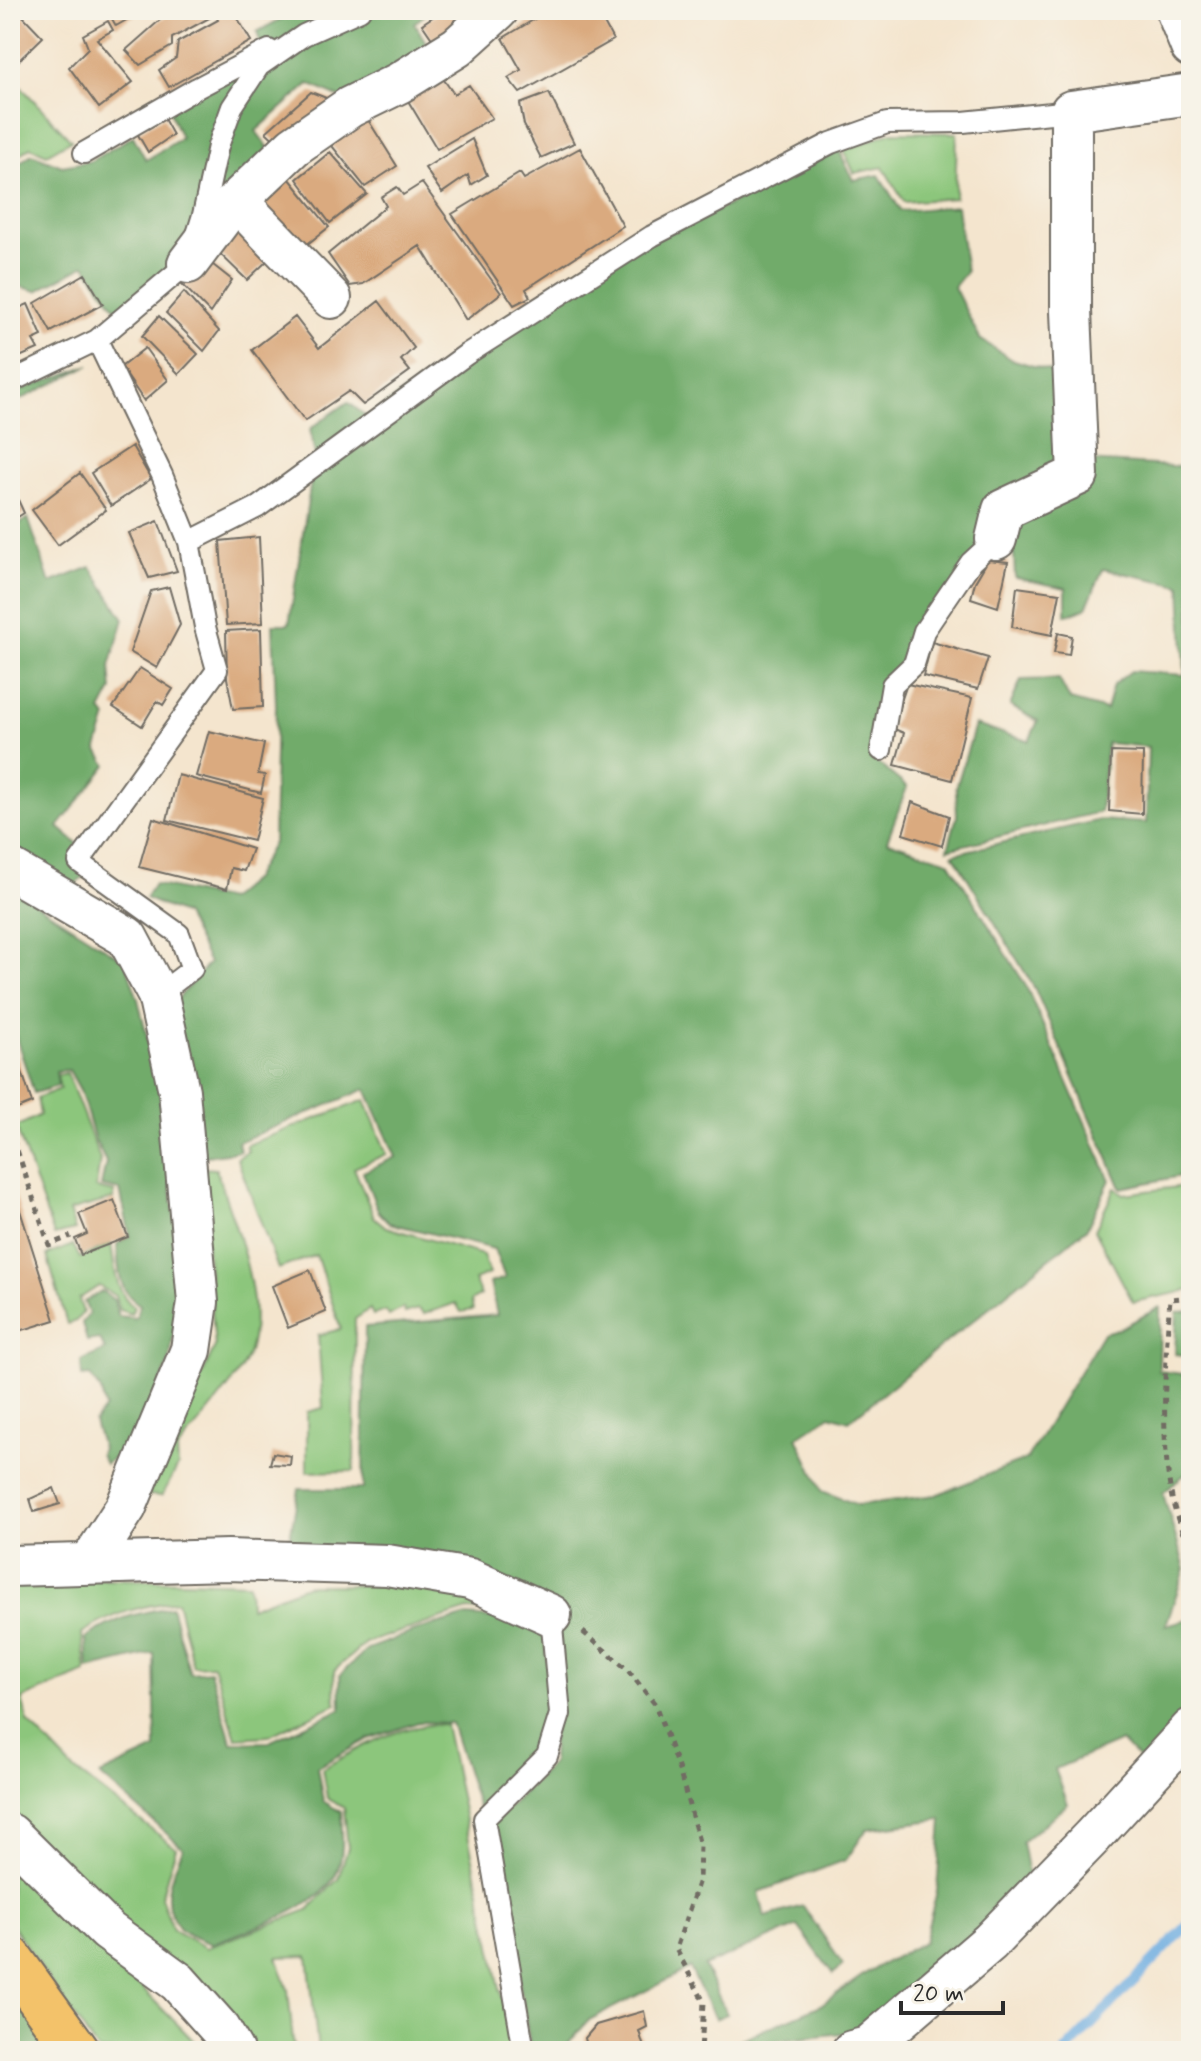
<svg xmlns="http://www.w3.org/2000/svg" width="1201" height="2061" viewBox="0 0 1201 2061" font-family="Mynerve,sans-serif">
<style>
.green{fill:#8cc67b;stroke:#5c7853;stroke-width:2}
.forest{fill:#71ab6b;stroke:#4e6b4b;stroke-width:2}
.lines{fill:none;stroke-linecap:round;stroke-linejoin:round}
.stream{stroke:#6eade1;stroke-width:10}
.building{fill:#daaa7f}
.lane-casing{stroke:#716c64;stroke-width:24}
.street-casing{stroke:#716c64;stroke-width:44}
.highway-casing{stroke:#716c64;stroke-width:48}
.path{stroke:#716c64;stroke-width:5;stroke-dasharray:6 6;stroke-linecap:butt}
.lane{stroke:#fff;stroke-width:20}
.street{stroke:#fff;stroke-width:40}
.highway{stroke:#f3c26a;stroke-width:44}
</style>
<rect width="100%" height="100%" fill="#f7f3e8"/>
<filter id="ink" filterUnits="userSpaceOnUse"><feTurbulence type="fractalNoise" baseFrequency=".0125" numOctaves="2"/><feDisplacementMap in="SourceGraphic" scale="16" xChannelSelector="R" yChannelSelector="G"/><feConvolveMatrix kernelMatrix="1 2 1 2 8 2 1 2 1" color-interpolation-filters="sRGB"/></filter>
<filter id="wash" filterUnits="userSpaceOnUse"><feTurbulence type="fractalNoise" baseFrequency=".006" numOctaves="4" result="noise"/><feDisplacementMap in="SourceGraphic" scale="32" xChannelSelector="R" yChannelSelector="G"/><feGaussianBlur stdDeviation="1.8" result="paint"/><feColorMatrix in="noise" values="0 0 0 0 0 0 0 0 0 0 0 0 0 0 0 0 0 1.4 0 .05"/><feComposite in="paint" operator="in"/></filter>
<g filter="url(#wash)">
<rect width="100%" height="100%" fill="#f4e5ce"/>
<path class="green" d="M10 75 71 140 47 154 30 147 10 162Z
M892 132 957 133 955 198 904 202 883 167 854 173 844 150Z
M67 1073 100 1159 96 1188 115 1192 113 1199 69 1211 75 1230 54 1235 16 1127 40 1115 37 1098 60 1089 57 1075Z
M365 1100 387 1154 354 1168 374 1217 386 1227 483 1255 489 1274 474 1280 481 1295 471 1301 473 1310 461 1312 456 1303 424 1314 418 1309 405 1313 403 1308 389 1316 386 1311 373 1315 370 1309 355 1319 354 1471 307 1472V1412L323 1408 318 1335 341 1329 316 1255 278 1269 237 1158 248 1151 246 1145Z
M200 1168 216 1169C233 1224 274 1312 242 1367 224 1396 198 1423 177 1450L178 1466 162 1496 148 1495 215 1347Z
M1185 1186 1191 1290 1133 1302 1095 1230 1115 1188 1124 1194Z
M111 1244C115 1268 114 1291 134 1307L131 1314 119 1310 115 1296 99 1286 79 1299 83 1312 76 1321 67 1324 47 1255 73 1245 80 1258Z
M10 1576 249 1583 250 1607 308 1585 427 1586 533 1616 468 1610 365 1643 334 1671 336 1704 269 1736 236 1738 213 1665 193 1666 177 1601C141 1606 113 1613 82 1633L86 1672 22 1699 28 1722 73 1769 176 1848 161 1897 173 1930 206 1948 308 1910 338 1879 348 1848 344 1808 327 1798 322 1769C362 1746 397 1725 445 1724L513 2051H318L308 1956 277 1957 288 1990 294 2051H248L10 1815Z
M10 1855 193 2040 200 2051H98L10 1922Z"/>
<path class="forest" d="M297 10H305L310 18 330 10H432L414 23 432 52 344 100 309 84 256 131 272 153 183 257 119 313 85 265 37 291 10 284V169L32 154 62 166 91 161 133 136 146 160 181 138 165 100 261 45 257 32Z
M839 150 853 180 879 175 901 211 957 206 966 272 954 287 980 339 1011 359 1056 373 1069 467 990 533 910 658 887 681 873 759 907 787 887 841 949 861 1026 986 1110 1180 1087 1228 849 1421 830 1415 797 1437 822 1491 858 1505 936 1495 1027 1459 1103 1333 1119 1329 1160 1307 1159 1371 1191 1375V1469L1163 1493 1185 1569 1166 1625 1191 1618V1709L1142 1763 1121 1741 1055 1769 1068 1804 1022 1842 1030 1885 877 2029 723 2047 819 2006 869 1971 924 1942 937 1891 942 1819 867 1829 846 1860 759 1892 765 1917 803 1906 843 1965 833 1974 798 1926 704 1966 727 2014 715 2019 690 1968 589 2020 562 2051H531L493 1824 552 1763 557 1611 287 1552 299 1489H363L365 1327 497 1315 490 1283 505 1278 494 1249 389 1223 378 1211 363 1172 396 1157 366 1089 238 1142 240 1151 199 1157 175 1002 209 963 185 915 145 898 154 884 228 900 253 879 273 843 276 705 273 624H289L315 455 310 429 348 402 367 417 575 272 696 221Z
M1191 362V1174L1121 1188 1035 989 953 854 1100 820 1146 823 1148 747 1107 743 1100 812 948 849 957 816 956 788 975 725 1029 741 1038 721 1010 706 1021 680 1059 679 1070 700 1106 710 1113 685 1131 671 1185 675 1181 585 1103 569 1086 608 1066 615V588L1015 578 1014 555 994 554 1011 518 1086 461 1190 467Z
M90 365 10 405V394Z
M28 518 50 583 91 567 124 619 110 666 112 690 101 711 107 717 97 749 107 765 58 827 80 846 85 875 67 893 10 857V531Z
M10 887 125 961 138 999 160 1091 178 1249 177 1306 170 1359 150 1410 125 1451 105 1464 100 1454 102 1448 94 1422 105 1408 101 1391 90 1376 82 1377 81 1361 105 1350 100 1339 87 1341 82 1323 89 1313 84 1302 102 1291 114 1300 118 1316 136 1318 140 1305C116 1290 119 1269 117 1244L130 1236 120 1190 101 1186 106 1162 95 1140 80 1090 69 1070 56 1071 58 1086 34 1093 10 1019Z
M1191 1311V1356L1175 1354 1177 1312Z
M171 1607 190 1673 210 1671 232 1743 269 1742 341 1709 340 1675 367 1649 418 1630 467 1616 543 1622 552 1712 539 1754 478 1808 451 1723 419 1722 368 1739 317 1767 323 1801 341 1812C342 1833 345 1854 336 1874 320 1909 246 1930 211 1944 202 1940 184 1935 178 1926 158 1900 172 1875 183 1848L100 1775 156 1749 154 1653 88 1669 86 1638C115 1618 137 1613 171 1607Z
M10 1986 52 2051H10Z"/>
<g class="lines">
<path class="stream" d="M1066 2051 1191 1922"/>
</g>
<g id="blocks">
<path class="building" d="M107 10H144L116 26Z
M177 10H208L211 17 172 38V46L140 65 126 50 160 20Z
M221 10H233L251 41 169 87 159 70 176 58 178 42 218 20 215 12Z
M261 10H285L267 20Z
M443 10H474L437 46 422 24Z
M550 10H597L613 40 520 93 508 78 521 70 503 38Z
M21 14 43 37 13 66 10 63V23Z
M108 21 113 30 97 39 133 82 99 108 69 67 88 48 83 35Z
M439 73 454 94 469 85 492 118 437 149 404 94Z
M311 92 339 103 280 145 266 132Z
M549 93 574 143 541 158 524 125 520 104Z
M365 115 397 166 365 187 328 141Z
M163 117 173 135 148 152 137 133Z
M472 139 487 175 471 185 468 175 442 193 425 168Z
M580 148 623 226 526 289 530 297 514 305 452 214 520 173 524 179Z
M330 152 367 194 330 223 297 179Z
M285 173 329 227 301 249 259 200Z
M422 183 501 293 466 320 420 246 363 284 350 286 328 254 386 206 381 197 397 187 403 195Z
M232 226 267 261 247 280 214 248Z
M203 257 232 280 210 313 182 284Z
M85 274 103 304 51 332 35 303Z
M184 292 219 331 204 351 166 313Z
M379 301 414 348 401 360 410 371 363 405 349 391 305 421 252 350 295 317 319 348Z
M28 304 42 336 33 340 38 349 17 358 21 365 10 370V312Z
M159 316 198 354 179 374 142 336Z
M145 348 168 380 144 401 121 367Z
M132 446 151 479 111 506 91 473Z
M80 473 106 510 58 545 32 510Z
M14 491 24 513 10 522V493Z
M158 521 177 571 149 578 129 533Z
M259 537 263 623 226 625 220 541Z
M988 560 1008 562 998 607 971 598 975 582Z
M169 587 180 625 157 668 130 652 151 591Z
M1017 587 1060 593 1052 635 1012 627Z
M261 629 263 707 233 709 227 678 226 631Z
M1058 633 1072 636 1069 655 1054 653Z
M932 642 988 658 978 689 923 676Z
M140 668 173 689 163 705 157 701 142 726 113 707Z
M907 684 972 698 952 780 895 765 904 733 892 728Z
M209 731 264 744 258 774 265 775 261 793 196 776Z
M1111 752 1143 753 1142 814 1109 811Z
M178 775 263 798 253 841 167 820Z
M912 802 949 816 942 846 903 834Z
M153 818 252 849 244 871 231 868 227 889 139 867Z
M10 1034 32 1103 10 1112Z
M10 1179 55 1320 10 1334Z
M114 1200 128 1237 81 1255 75 1239 87 1234 79 1214Z
M310 1270 326 1312 288 1328 272 1286Z
M273 1453 291 1456 290 1465 270 1464Z
M54 1488 60 1504 34 1512 30 1499Z
M644 2011 647 2027 639 2031 645 2051H588L585 2038 596 2025Z"/>
</g>
</g>
<g filter="url(#ink)">
<use href="#blocks" fill-opacity="0" stroke="#716c64" stroke-width="2"/>
<g class="lines">
<g class="lane-casing">
<path id="lane" d="M84 153 197 88 269 50
M97 340 162 475 189 542 205 627 217 670 79 862 179 934 192 969 158 995
M10 382 97 340 188 263 203 215 218 146 232 107 259 66 304 35 360 10
M189 542 258 507 467 354 652 236 831 143 887 123 963 122 1071 111
M881 750 892 685 914 664 924 631 971 562 996 539
M524 2051 484 1819 547 1756 560 1714 551 1615"/>
</g>
<g class="street-casing">
<path id="street" d="M1176 10 1191 47
M237 201 331 298
M188 263 230 207 294 146 350 107 399 83 457 47 498 10
M996 539 1003 510 1078 475 1071 311V111L1191 94
M10 869 127 937 158 995 179 1091 198 1302 191 1350 126 1507 89 1564
M10 1566 228 1560 387 1565 470 1579 551 1615
M10 1834 108 1931 178 1982 220 2029 233 2051
M852 2051 868 2047 990 1942 1092 1837 1191 1729"/>
</g>
<g class="highway-casing">
<path id="highway" d="M10 1958 77 2051"/>
</g>
<path class="path" d="M10 1145 15 1144 49 1245 71 1236
M1191 1297 1170 1299C1165 1358 1160 1441 1172 1498 1176 1518 1185 1537 1191 1557
M583 1632 626 1668 655 1704 680 1773 700 1845 699 1880 676 1949 704 2002 701 2051"/>
<use href="#lane" class="lane"/>
<use href="#street" class="street"/>
<use href="#highway" class="highway"/>
</g>
</g>
<rect width="1201" height="2061" fill="none" stroke="#f7f3e8" stroke-width="40"/>
<path d="M901 2001v12h102v-12" fill="none" stroke="#2b2b2b" stroke-width="4"/>
<text x="913" y="2001" font-size="24" fill="#2b2b2b" stroke="#f7f3e8" stroke-width="6" paint-order="stroke">20 m</text>
</svg>
